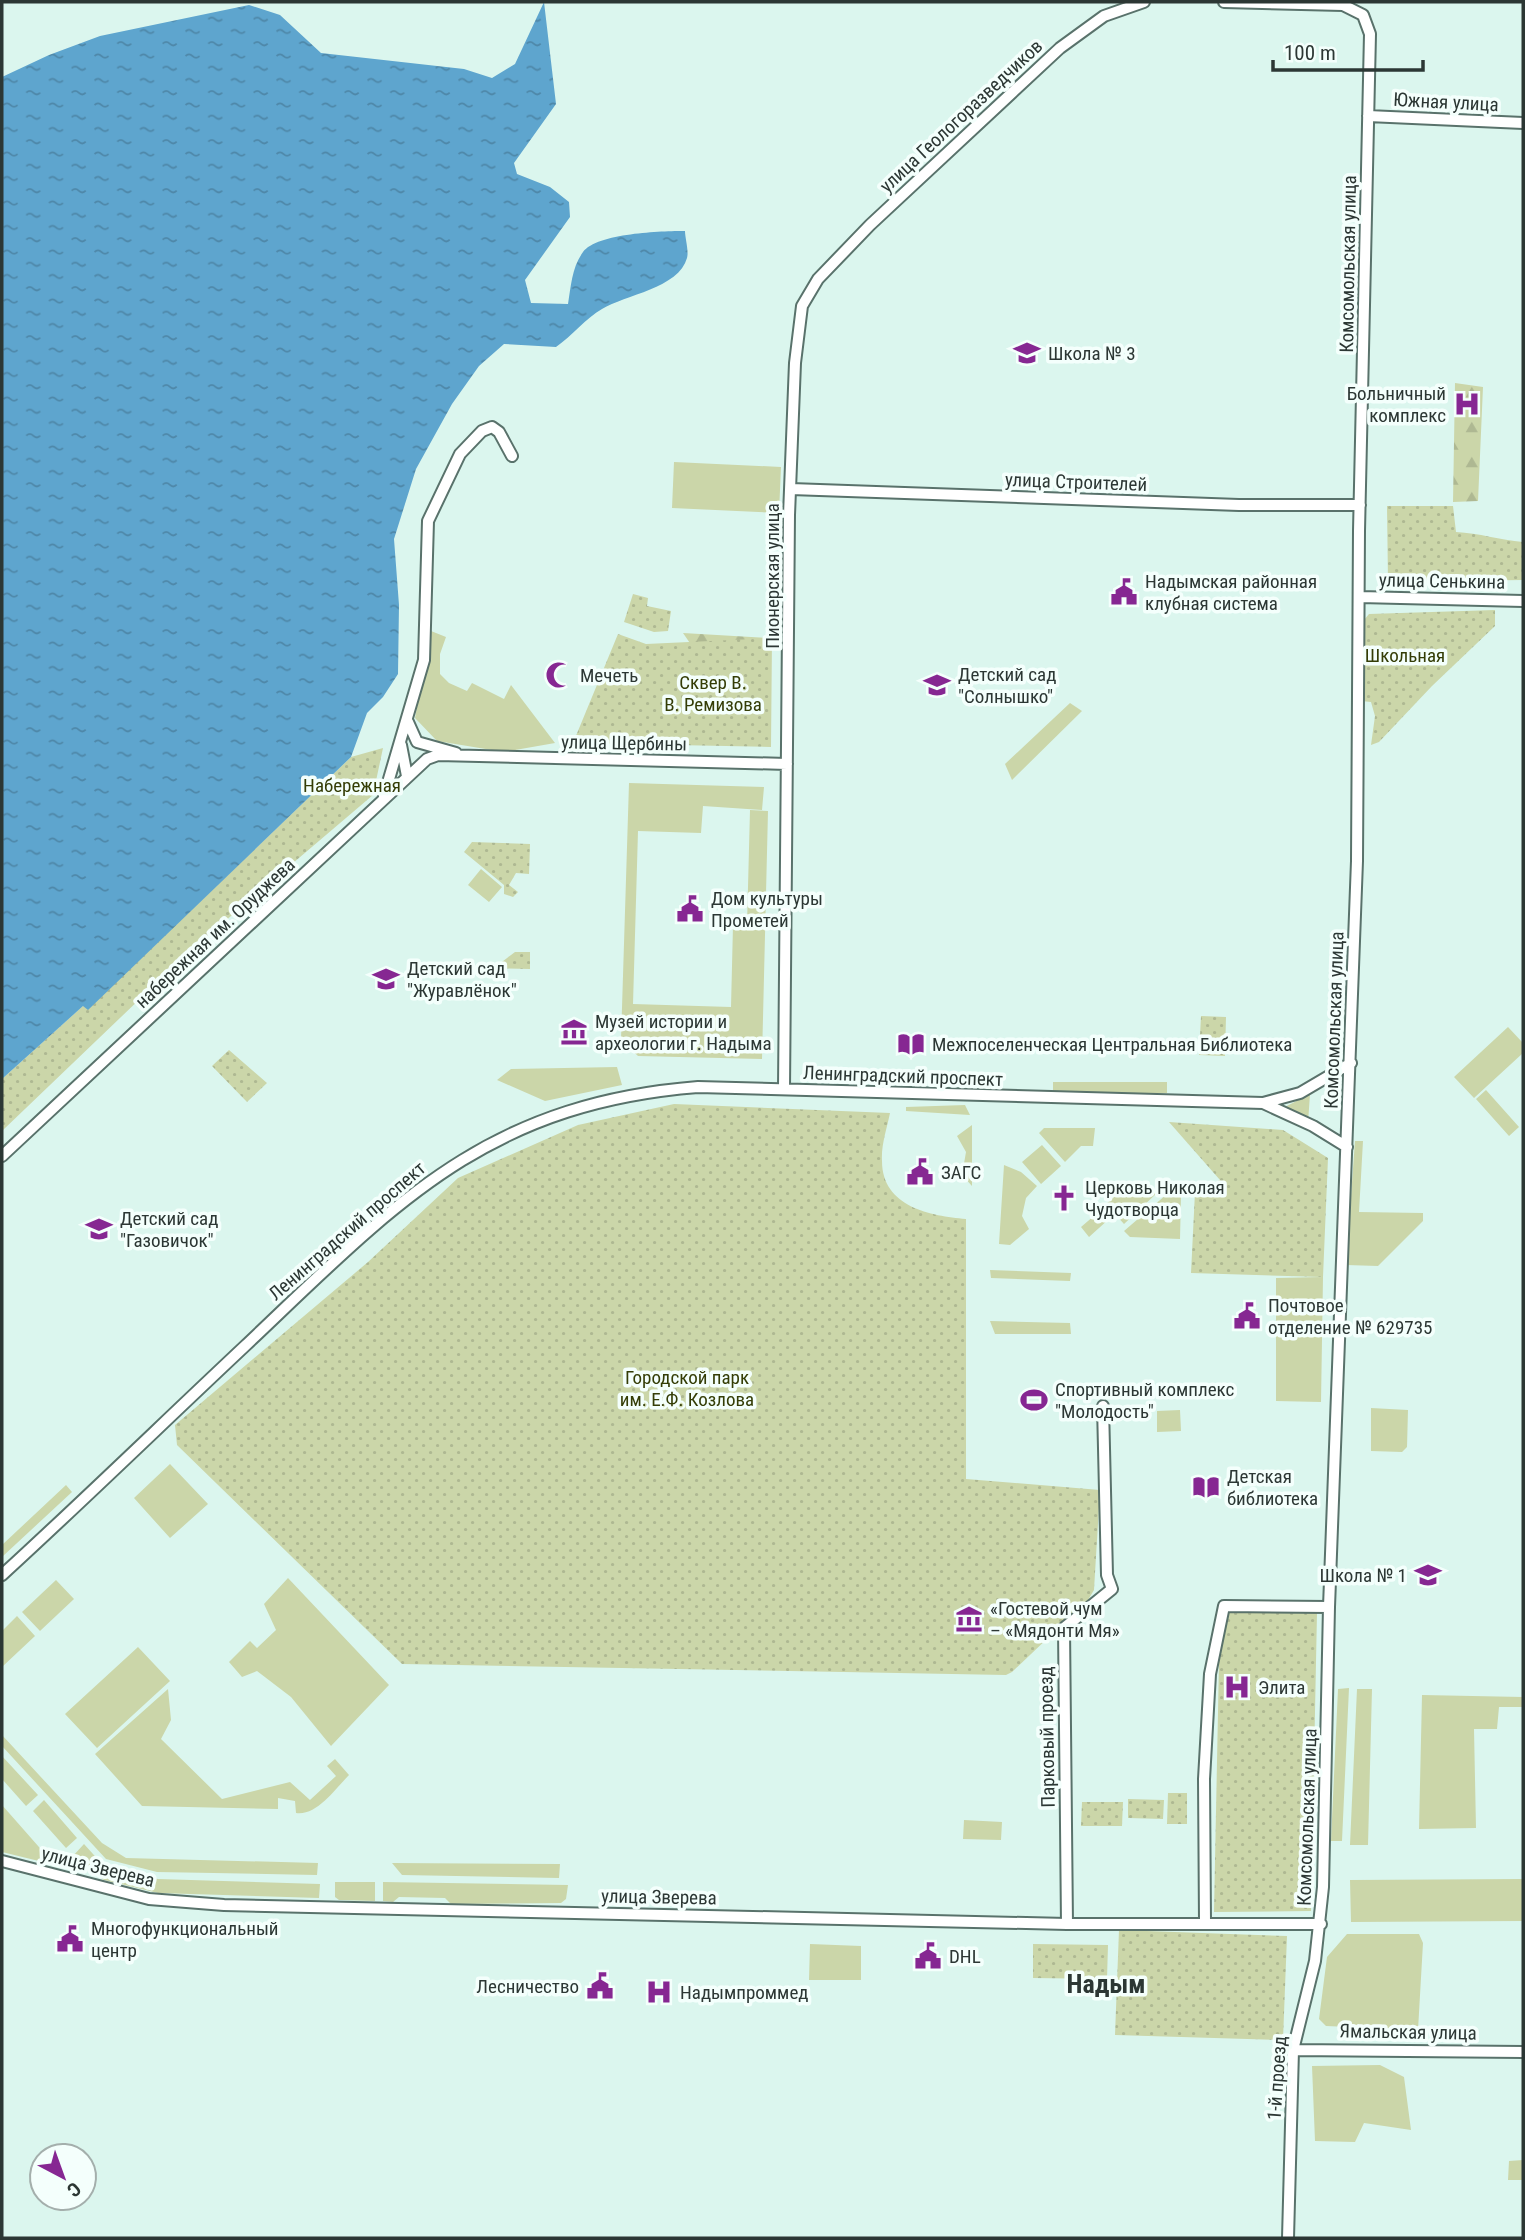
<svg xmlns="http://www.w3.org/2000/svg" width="1525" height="2240" viewBox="0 0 1525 2240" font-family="'Roboto Condensed',sans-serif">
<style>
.grass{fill:#cbd6a9}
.forest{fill:url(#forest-firs)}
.park{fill:url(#park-dots)}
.water{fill:url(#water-ripples)}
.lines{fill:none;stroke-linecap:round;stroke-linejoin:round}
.minor-casing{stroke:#59726b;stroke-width:14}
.minor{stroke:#fff;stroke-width:10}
.labels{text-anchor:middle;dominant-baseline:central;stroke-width:7;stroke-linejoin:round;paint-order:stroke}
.street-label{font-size:19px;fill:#2c3734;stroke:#f4fffc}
.poi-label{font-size:19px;fill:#2c3734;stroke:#f4fffc;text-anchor:start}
.park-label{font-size:19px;fill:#343d06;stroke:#f4fffc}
.district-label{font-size:26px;font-weight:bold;fill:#2c3734;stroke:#f4fffc}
</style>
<defs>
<pattern id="forest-firs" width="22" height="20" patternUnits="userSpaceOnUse" patternTransform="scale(1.75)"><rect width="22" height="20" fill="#cbd6a9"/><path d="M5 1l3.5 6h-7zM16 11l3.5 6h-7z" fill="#aeb892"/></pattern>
<pattern id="park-dots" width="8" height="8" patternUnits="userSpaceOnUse" patternTransform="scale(1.75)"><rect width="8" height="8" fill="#cbd6a9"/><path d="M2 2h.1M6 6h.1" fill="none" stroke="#aeb892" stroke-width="1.8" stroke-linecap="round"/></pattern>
<pattern id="water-ripples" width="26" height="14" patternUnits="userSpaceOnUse" patternTransform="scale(1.75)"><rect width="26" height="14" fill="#5ea5ce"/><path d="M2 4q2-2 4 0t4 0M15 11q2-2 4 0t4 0" fill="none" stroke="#4e87a8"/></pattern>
</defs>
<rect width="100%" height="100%" fill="#dbf6ee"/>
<path class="grass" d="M674 462 781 467 779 513 672 508Z
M431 631 446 637 440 654V674L449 683 467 691 472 683 504 699 511 685 555 743 504 752 437 741 415 718Z
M1070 703 1082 711 1012 780 1005 764Z
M629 783 764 787 762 810 703 806 701 833 638 831 633 1004 731 1007 733 925H747L750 810 768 811 762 1059 638 1056 621 1040Z
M481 869 502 887 489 902 468 885Z
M1508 1027 1523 1043V1053L1474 1098 1454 1077Z
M617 1067 622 1085 545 1101 497 1080 511 1069Z
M1053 1082H1167V1093L1053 1094Z
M1486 1090 1519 1127 1509 1136 1476 1099Z
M1310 1094 1308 1123 1281 1109Z
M965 1105 970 1115 906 1111V1107Z
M972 1125V1186L962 1175 966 1152 957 1136Z
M1044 1128H1095L1093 1146H1081L1065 1162 1039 1133Z
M1355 1141H1363L1359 1212 1423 1213V1221L1378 1266 1346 1265Z
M1042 1145 1061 1166 1041 1184 1022 1162Z
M1004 1165 1021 1172 1037 1186 1026 1198 1022 1216 1029 1229 1010 1245 999 1244Z
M1122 1190 1157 1193 1124 1224 1106 1204Z
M1167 1194H1181L1180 1239 1130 1237 1124 1231Z
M1102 1209 1109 1219 1089 1237 1081 1227Z
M990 1270 1071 1273 1070 1281 991 1278Z
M1323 1277 1321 1402 1276 1401V1278Z
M990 1321 1070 1323 1071 1334H995Z
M1371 1408 1408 1410 1407 1447 1402 1452 1371 1451Z
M1180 1410 1181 1431 1157 1432V1411Z
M170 1464 208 1504 170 1538 134 1498Z
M66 1485 72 1492 2 1557V1545Z
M288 1578 389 1685 331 1746 291 1697 257 1671 242 1677 229 1662 250 1641 257 1648 276 1630 264 1604Z
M56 1580 74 1599 40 1631 22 1612Z
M17 1616 35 1636 2 1667V1631Z
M138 1647 170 1681 97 1748 65 1714Z
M1349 1688 1342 1841H1331L1338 1689Z
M168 1689 171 1720 161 1739 222 1799 290 1782 310 1800 336 1776 327 1766 335 1759 349 1775C335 1789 317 1816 296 1813L295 1801 278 1798V1809L142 1806 95 1754Z
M1357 1689H1372L1368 1845H1350Z
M1422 1695 1523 1697V1707H1499L1497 1729H1474L1476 1828 1419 1829Z
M2 1735 102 1843 126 1858 318 1863 317 1875 157 1872 106 1859 2 1746Z
M2 1756 38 1795 26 1806 2 1779Z
M44 1800 77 1838 66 1848 33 1811Z
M2 1805 46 1855 43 1862 2 1852Z
M964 1820 1002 1822 1001 1840 963 1839Z
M84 1844 102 1864 158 1879 320 1884 319 1898 158 1893 104 1880 72 1857Z
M392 1863 560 1864 559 1878 402 1875Z
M1523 1879V1921L1351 1922 1350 1880Z
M335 1882H375V1901L339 1900 335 1897Z
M383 1882 568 1885 566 1899 561 1903 451 1904 445 1898 399 1897 393 1902 383 1901Z
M1347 1934H1419L1423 1943 1418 2030 1326 2026 1319 2019 1327 1957Z
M810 1944 861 1946V1980H809Z
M1380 2065 1404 2077 1411 2130 1364 2123 1355 2142 1315 2141 1312 2066Z
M1523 2160V2180H1508L1509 2161Z"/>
<path class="forest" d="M1455 383 1483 387 1478 501 1453 502Z
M683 633 768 638 718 684Z"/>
<path class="park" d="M1387 506H1453L1456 532C1479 533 1500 540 1523 542V580L1388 582Z
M633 594 648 598 647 606 671 611 668 631 654 632 624 622Z
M1495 610V626L1432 686 1379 742 1371 745 1375 716 1371 702 1361 701 1364 620 1369 614Z
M618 634 646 644 772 638 771 747 573 743Z
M383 748 373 795 191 950 2 1131V1079L84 1005 88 1009 351 757Z
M472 842 530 844 529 874 516 873 509 885 518 892 513 897 504 894V885L464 852Z
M515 952H530V969L494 968Z
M1201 1016 1226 1017 1225 1056 1199 1055Z
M229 1050 267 1083 247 1102 212 1066Z
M674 1104 890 1113C887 1128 881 1145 882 1161 882 1207 931 1216 966 1219V1479L1100 1490 1094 1590 1088 1600 1012 1672 1006 1675 402 1664 177 1445 175 1425 368 1262 458 1178 578 1125Z
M1169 1122 1283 1130 1328 1158 1323 1277 1191 1273 1195 1192 1220 1180Z
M1220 1611 1317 1613 1311 1911 1214 1912Z
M1168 1793H1187V1824H1167Z
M1128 1799 1164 1800 1163 1819 1128 1818Z
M1082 1802H1123L1122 1826H1081Z
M1119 1930 1287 1936 1283 2040 1115 2035Z
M1033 1944 1108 1945 1107 1979 1033 1978Z"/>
<path class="water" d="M544 2 556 104 514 163 517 174 550 187 569 202 570 217 525 280 531 303 568 304C571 286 572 267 583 252 597 233 662 231 685 231 685 238 689 251 687 258 679 288 625 295 602 309 586 318 572 336 556 347L504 344 479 366 452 404 416 469 394 539 399 605 398 674 383 697 367 713 351 757 88 1010 83 1006 2 1079V77L49 55 100 36 249 5 280 15 321 53 464 69 492 78 515 64Z"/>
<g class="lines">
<g class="minor-casing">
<path id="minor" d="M1224 2 1343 5 1363 15 1370 34 1359 531 1357 861 1329 1607 1323 1887 1315 1961 1293 2050 1288 2238
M1368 116 1523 123
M791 489 1239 505H1360
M1360 597 1523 601
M408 722 417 742 456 753
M401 745 407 776
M384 796 424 660 428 521 460 454 482 431 492 427 499 432 512 456
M784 1089 789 515 795 363 802 306 818 279 870 225 1060 48 1104 16 1144 2
M1263 1103 1313 1126 1347 1147
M2 1156 427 759 438 755 787 764
M2 1575C84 1500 164 1422 245 1346 392 1207 483 1104 698 1087L1263 1103 1300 1093 1351 1063
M2 1861 149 1899 224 1905 1067 1924H1321
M1205 1922 1204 1779 1210 1674 1224 1606 1329 1607
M1067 1924 1064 1628 1112 1589 1107 1575 1103 1406
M1293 2050 1523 2052"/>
</g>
<use href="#minor" class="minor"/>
</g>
<defs>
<g id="school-bare" transform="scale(2.1)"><path d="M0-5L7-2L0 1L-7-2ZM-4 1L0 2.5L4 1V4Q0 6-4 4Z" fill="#862792" stroke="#f4fffc" stroke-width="2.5" paint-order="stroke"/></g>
<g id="hospital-bare" transform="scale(2.1)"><path d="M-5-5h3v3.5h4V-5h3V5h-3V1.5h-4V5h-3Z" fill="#862792" stroke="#f4fffc" stroke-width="2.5" paint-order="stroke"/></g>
<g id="civic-bare" transform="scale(2.1)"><path d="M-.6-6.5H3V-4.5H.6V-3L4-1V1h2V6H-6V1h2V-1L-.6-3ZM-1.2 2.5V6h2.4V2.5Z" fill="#862792" stroke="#f4fffc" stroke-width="2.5" paint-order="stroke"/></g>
<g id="mosque-bare" transform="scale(2.1)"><path d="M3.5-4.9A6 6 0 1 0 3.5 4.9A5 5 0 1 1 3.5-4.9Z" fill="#862792" stroke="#f4fffc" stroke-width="2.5" paint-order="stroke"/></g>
<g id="museum-bare" transform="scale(2.1)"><path d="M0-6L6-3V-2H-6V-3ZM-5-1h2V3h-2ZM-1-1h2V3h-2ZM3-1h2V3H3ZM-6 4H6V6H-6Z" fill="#862792" stroke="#f4fffc" stroke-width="2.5" paint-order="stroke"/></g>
<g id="library-bare" transform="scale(2.1)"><path d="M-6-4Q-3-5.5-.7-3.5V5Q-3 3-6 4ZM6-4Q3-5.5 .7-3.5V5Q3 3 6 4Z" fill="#862792" stroke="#f4fffc" stroke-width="2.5" paint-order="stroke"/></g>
<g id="church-bare" transform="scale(2.1)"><path d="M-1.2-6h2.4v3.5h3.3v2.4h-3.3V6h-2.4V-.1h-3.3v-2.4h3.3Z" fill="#862792" stroke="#f4fffc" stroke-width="2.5" paint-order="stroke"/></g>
<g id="stadium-bare" transform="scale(2.1)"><path d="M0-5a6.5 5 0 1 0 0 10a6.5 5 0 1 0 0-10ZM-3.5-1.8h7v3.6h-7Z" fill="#862792" stroke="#f4fffc" stroke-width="2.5" paint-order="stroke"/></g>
</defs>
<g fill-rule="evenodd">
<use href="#school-bare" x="1027" y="353"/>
<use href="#hospital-bare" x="1467" y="404"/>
<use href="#civic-bare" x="1124" y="592"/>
<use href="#mosque-bare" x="559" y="675"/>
<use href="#school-bare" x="937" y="685"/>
<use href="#civic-bare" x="690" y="909"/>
<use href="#school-bare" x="386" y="979"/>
<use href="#museum-bare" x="574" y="1032"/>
<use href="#library-bare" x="911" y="1044"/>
<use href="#civic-bare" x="920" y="1172"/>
<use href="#church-bare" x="1064" y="1198"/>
<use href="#school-bare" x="99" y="1229"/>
<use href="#civic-bare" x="1247" y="1316"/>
<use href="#stadium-bare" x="1034" y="1400"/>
<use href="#library-bare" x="1206" y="1487"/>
<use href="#school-bare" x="1428" y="1575"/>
<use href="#museum-bare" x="969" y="1619"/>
<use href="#hospital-bare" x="1237" y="1687"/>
<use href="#civic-bare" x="70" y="1939"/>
<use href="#civic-bare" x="928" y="1956"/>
<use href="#civic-bare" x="600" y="1986"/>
<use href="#hospital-bare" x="659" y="1992"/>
</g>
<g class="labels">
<g class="street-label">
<text transform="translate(1446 102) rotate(3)">Южная улица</text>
<text transform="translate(961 116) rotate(-43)">улица Геологоразведчиков</text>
<text transform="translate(1348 264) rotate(-89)">Комсомольская улица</text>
<text transform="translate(1076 482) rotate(2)">улица Строителей</text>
<text transform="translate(772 576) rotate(-90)">Пионерская улица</text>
<text transform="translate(1442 581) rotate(1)">улица Сенькина</text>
<text transform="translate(624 743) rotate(1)">улица Щербины</text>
<text transform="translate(215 933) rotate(-43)">набережная им. Оруджева</text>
<text transform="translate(1334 1020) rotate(-88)">Комсомольская улица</text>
<text transform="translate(903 1076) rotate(2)">Ленинградский проспект</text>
<text transform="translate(347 1231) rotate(-41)">Ленинградский проспект</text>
<text transform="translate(1047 1737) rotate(-91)">Парковый проезд</text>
<text transform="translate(1307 1817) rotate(-88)">Комсомольская улица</text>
<text transform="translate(98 1867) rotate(14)">улица Зверева</text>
<text transform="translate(659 1897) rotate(1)">улица Зверева</text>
<text transform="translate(1408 2032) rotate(1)">Ямальская улица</text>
<text transform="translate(1277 2078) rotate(-86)">1-й проезд</text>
</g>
<g class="poi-label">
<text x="1048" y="353">Школа № 3</text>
<text x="1446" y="393" text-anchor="end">Больничный<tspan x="1446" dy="22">комплекс</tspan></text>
<text x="1145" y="581">Надымская районная<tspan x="1145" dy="22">клубная система</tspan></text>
<text x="958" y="674">Детский сад<tspan x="958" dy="22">"Солнышко"</tspan></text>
<text x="580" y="675">Мечеть</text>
<text x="711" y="898">Дом культуры<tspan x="711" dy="22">Прометей</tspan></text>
<text x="407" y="968">Детский сад<tspan x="407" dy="22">"Журавлёнок"</tspan></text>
<text x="595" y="1021">Музей истории и<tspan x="595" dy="22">археологии г. Надыма</tspan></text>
<text x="932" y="1044">Межпоселенческая Центральная Библиотека</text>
<text x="941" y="1172">ЗАГС</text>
<text x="1085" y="1187">Церковь Николая<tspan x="1085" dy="22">Чудотворца</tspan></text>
<text x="120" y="1218">Детский сад<tspan x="120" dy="22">"Газовичок"</tspan></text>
<text x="1268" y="1305">Почтовое<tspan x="1268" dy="22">отделение № 629735</tspan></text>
<text x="1055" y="1389">Спортивный комплекс<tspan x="1055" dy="22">"Молодость"</tspan></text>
<text x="1227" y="1476">Детская<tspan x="1227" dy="22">библиотека</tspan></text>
<text x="1407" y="1575" text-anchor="end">Школа № 1</text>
<text x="990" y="1608">«Гостевой чум<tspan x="990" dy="22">– «Мядонти Мя»</tspan></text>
<text x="1258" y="1687">Элита</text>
<text x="91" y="1928">Многофункциональный<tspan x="91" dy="22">центр</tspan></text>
<text x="949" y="1956">DHL</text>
<text x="579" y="1986" text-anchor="end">Лесничество</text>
<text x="680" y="1992">Надымпроммед</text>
</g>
<g class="park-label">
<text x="1405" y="655">Школьная</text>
<text x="713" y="682">Сквер В.<tspan x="713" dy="22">В. Ремизова</tspan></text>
<text x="352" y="785">Набережная</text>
<text x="687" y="1377">Городской парк<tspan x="687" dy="22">им. Е.Ф. Козлова</tspan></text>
</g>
<g class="district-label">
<text x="1106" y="1984">Надым</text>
</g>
</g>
<rect width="1525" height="2240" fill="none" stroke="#2c3734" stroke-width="7"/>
<g transform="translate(63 2177) rotate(139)"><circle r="33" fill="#f4fffc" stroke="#a4afac" stroke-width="2"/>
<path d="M0-5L12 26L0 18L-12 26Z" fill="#862792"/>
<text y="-10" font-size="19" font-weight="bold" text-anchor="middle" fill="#2c3734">С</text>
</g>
<path d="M1273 60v10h150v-10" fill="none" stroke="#2c3734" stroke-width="3.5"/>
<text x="1284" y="60" font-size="21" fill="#2c3734" stroke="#f4fffc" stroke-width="5" paint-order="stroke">100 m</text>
</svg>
